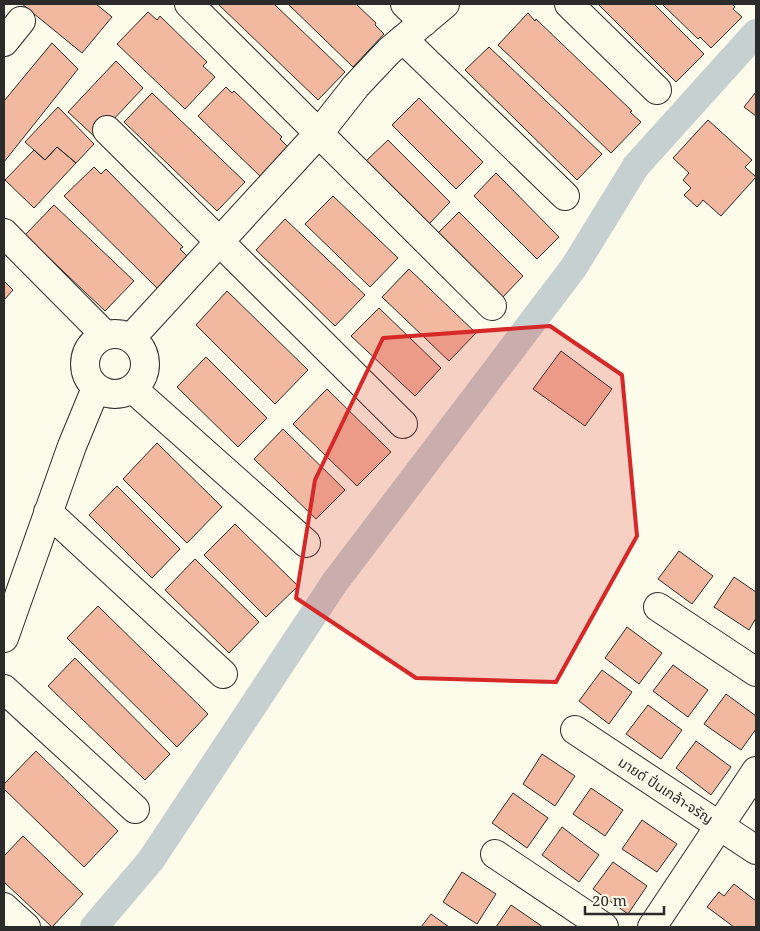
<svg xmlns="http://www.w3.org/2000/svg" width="760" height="931" viewBox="0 0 760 931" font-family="'Noto Serif','Noto Sans Thai',serif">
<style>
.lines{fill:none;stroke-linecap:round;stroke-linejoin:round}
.canal{stroke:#c7d0d0;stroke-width:28}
.building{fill:#f2b8a0;stroke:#2b2b2b}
.minor-casing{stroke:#2b2b2b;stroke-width:30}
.minor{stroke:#fdfbea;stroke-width:28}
.marked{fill:#d62828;fill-opacity:0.2;stroke:#d62828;stroke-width:4;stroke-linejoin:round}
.labels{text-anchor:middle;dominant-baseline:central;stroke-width:4;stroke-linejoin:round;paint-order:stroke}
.street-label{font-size:14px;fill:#2b2b2b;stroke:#fdfbea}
</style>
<rect width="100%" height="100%" fill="#fdfbea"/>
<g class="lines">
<path class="canal" d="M94 927 151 860 335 582 574 267 636 166 756 33"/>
</g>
<path class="building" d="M22 4H96L112 17 82 53Z
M218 4H274L345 72 318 100Z
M288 4H356L376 23 375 25 384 34 353 67Z
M598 4H654L704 54 676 82Z
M662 4H732L735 7 733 9 742 17 711 48 700 37 698 39Z
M148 12 157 20 160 16 207 62 203 66 215 77 185 109 117 44Z
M528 13 535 21 536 19 632 111 630 112 641 122 611 153 498 45Z
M52 43 78 69 4 162V101Z
M489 47 602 154 577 180 465 70Z
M116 61 143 88 96 138 68 112Z
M226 87 232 93 234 91 282 137 280 139 291 150 263 179 198 116Z
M756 92V116L744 107Z
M152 93 245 182 217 211 124 122Z
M419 98 483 162 456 189 392 125Z
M58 107 94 144 76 163 57 147 45 160 25 142Z
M708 120 752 160 745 167 756 177 721 216 703 200 697 207 684 195 691 188 683 180 689 173 673 158Z
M388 140 450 202 429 224 366 161Z
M57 147 76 163 34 208 5 180 34 150 45 160Z
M94 167 101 174 106 169 183 247 180 249 192 261 160 291 64 196Z
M496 173 559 237 537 259 474 196Z
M333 196 398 258 370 287 305 224Z
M54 205 134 281 105 311 25 235Z
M459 212 523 276 501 299 436 235Z
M285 219 365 295 335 326 256 250Z
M409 269 476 333 449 361 382 297Z
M4 281 13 290 4 300Z
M227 291 308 370 275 404 196 325Z
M379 308 441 368 415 396 351 336Z
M561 351 612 389 585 426 533 389Z
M206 357 267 418 238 447 177 387Z
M327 389 391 452 357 486 293 424Z
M283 429 345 490 316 519 254 459Z
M157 443 222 507 187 543 123 479Z
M117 486 180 549 152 578 89 515Z
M235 524 298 586 266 617 204 555Z
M679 551 713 576 692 604 658 579Z
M195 559 259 622 229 653 165 590Z
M734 577 756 592V618L749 630 714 607Z
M98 606 208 714 177 747 67 638Z
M627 627 662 653 639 684 605 658Z
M75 658 170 754 145 780 48 686Z
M673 665 708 690 688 717 653 691Z
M602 670 632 692 609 724 579 701Z
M726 694 756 716V729L741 750 704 724Z
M648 705 682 730 661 759 626 734Z
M696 741 731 767 711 795 676 768Z
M36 751 118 831 84 867 4 789V784Z
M542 754 575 776 555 806 523 784Z
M591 788 623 810 605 836 573 814Z
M513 793 548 818 527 848 492 823Z
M642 820 677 844 657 872 622 849Z
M562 827 599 855 579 882 542 855Z
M23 836 83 894 52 927 4 882V856Z
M613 862 647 886 628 914 593 889Z
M462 872 496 894 477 924 443 902Z
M734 884 756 901V927H734L707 907 719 892 724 896Z
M511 905 543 927H496Z
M431 914 449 927H421Z"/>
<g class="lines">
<g class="minor-casing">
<path id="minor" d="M189 4 492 306
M405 4 424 22
M569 4 657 90
M403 39 565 196
M4 42 21 21
M107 130 403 424
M4 233 105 335
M85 364a30 30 0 1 1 60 0a30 30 0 1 1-60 0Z
M131 338 319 133 356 86 389 51 445 4
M133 389 306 543
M48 512 223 674
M658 607 756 672
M4 638 72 446 96 388
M4 689 135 809
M575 730 756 850
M495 854 604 927
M4 907 26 927
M652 927 756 771"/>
</g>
<use href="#minor" class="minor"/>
</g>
<path class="marked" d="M550 326 622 375 637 536 556 682 416 678 296 598 315 480 383 338Z"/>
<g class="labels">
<g class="street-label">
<text transform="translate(666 790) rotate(33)">มายด์ ปิ่นเกล้า-จรัญ</text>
</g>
</g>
<rect width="760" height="931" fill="none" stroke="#2b2b2b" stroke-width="10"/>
<path d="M585 906v8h79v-8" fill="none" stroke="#2b2b2b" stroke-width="2.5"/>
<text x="592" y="906" font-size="15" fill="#2b2b2b" stroke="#fdfbea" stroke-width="4" paint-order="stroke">20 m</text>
</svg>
